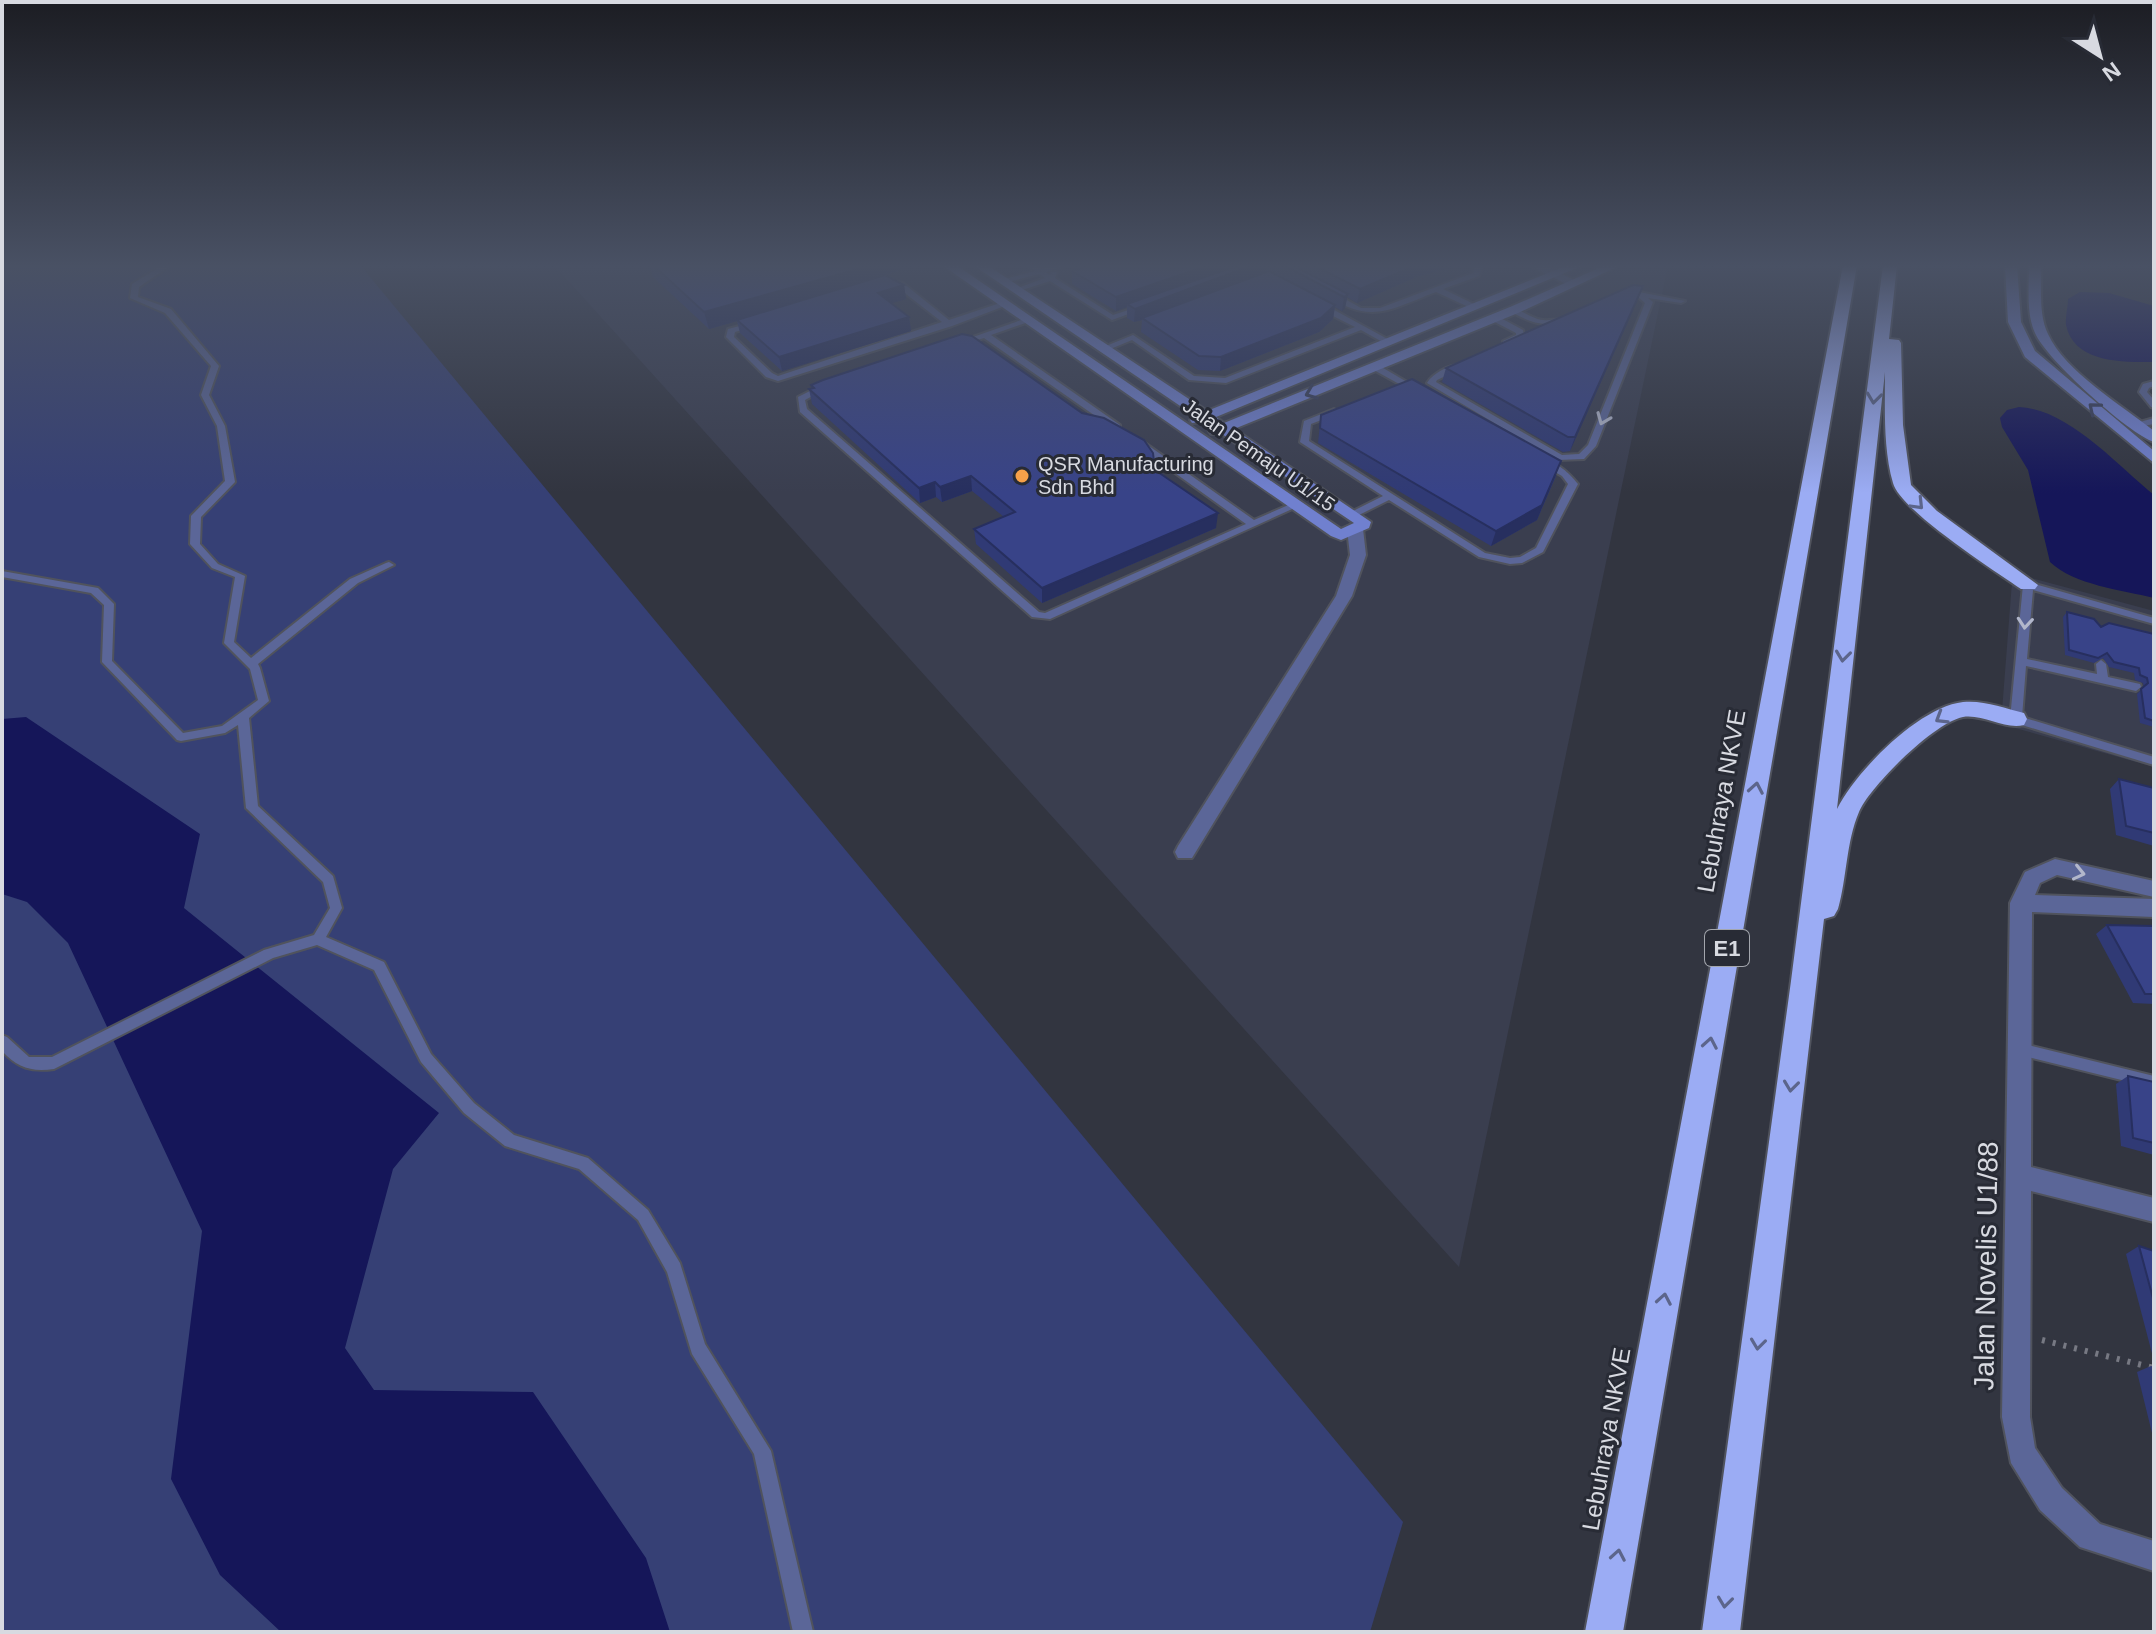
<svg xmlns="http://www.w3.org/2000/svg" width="2156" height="1634" viewBox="0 0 2156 1634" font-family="Helvetica,sans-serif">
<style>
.built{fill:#3a3e4f}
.green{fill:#364075}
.water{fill:#151659}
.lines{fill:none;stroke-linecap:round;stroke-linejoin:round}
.lane-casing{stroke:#50535d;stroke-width:4}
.street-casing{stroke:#50535d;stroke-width:4}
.secondary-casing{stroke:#50535d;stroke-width:4}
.highway-casing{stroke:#50535d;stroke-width:4}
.path{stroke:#777983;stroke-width:6;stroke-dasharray:3 8;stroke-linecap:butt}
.lane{fill:#5b6698;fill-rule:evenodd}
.street{fill:#5b6698;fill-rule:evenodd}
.secondary{fill:#7080cf;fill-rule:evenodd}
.highway{fill:#9bacf4;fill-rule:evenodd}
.wall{fill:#303a75}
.shaded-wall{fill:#272f5f}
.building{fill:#384388;stroke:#272f5f;stroke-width:2}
.oneway{stroke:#3a405c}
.oneway2{stroke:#5c658b}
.oneway3{stroke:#b2b7cb}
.poi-dot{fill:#f7a149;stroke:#282b35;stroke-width:3}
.labels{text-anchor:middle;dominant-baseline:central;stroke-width:6;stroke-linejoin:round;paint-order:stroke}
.far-street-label{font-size:20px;fill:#d8dae1;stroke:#282b35}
.far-poi-label{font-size:20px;fill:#d8dae1;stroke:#282b35;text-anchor:start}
.shield{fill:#282b35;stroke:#a3a6ad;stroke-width:2}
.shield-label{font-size:22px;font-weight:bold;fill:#d8dae1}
.street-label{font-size:24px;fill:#d8dae1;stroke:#282b35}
.near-street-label{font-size:28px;fill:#d8dae1;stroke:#282b35}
</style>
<rect width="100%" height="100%" fill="#323540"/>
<path class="built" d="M554 265H1668L1459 1267Z
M2031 578 2154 611V767L2001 724 2012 582Z"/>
<path class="green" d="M2 265H360L1403 1522 1370 1632H2Z"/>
<path class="water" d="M2080 292 2109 293 2154 306V362C2125 362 2074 364 2066 325 2065 318 2068 307 2068 299Z
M2019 407C2068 409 2116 464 2154 495V598C2122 590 2074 585 2050 562L2028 470 2002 427 2000 418 2007 410Z
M26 717 200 834 184 908 439 1113 393 1169 345 1348 374 1390 533 1392 646 1558 670 1632H281L220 1575 171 1479 202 1231 68 943 27 902 2 894V719Z"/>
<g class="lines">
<g class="lane-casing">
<path id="lane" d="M163 265H171L139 287 138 297 171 309 219 366 209 395 225 426 235 482 201 517 200 544 218 564 245 576 234 642 251 658 350 579 386 563 389 562 394 565 358 583 258 664 260 668 269 701 249 718 258 806 333 876 342 908 326 937 384 962 431 1054 474 1103 514 1135 588 1158 648 1210 680 1263 705 1344 771 1451 813 1632H793L754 1454 692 1354 667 1272 638 1220 579 1169 505 1146 464 1113 421 1062 374 970 317 945 273 958 54 1069C31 1072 18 1068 2 1051V1035L7 1037 29 1057H52L264 950 314 935 330 908 323 882 246 808 238 725 225 733 181 741 177 740 102 662 104 605 91 593 2 577V571L98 588 114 604 112 661 183 733 222 726 258 700 250 669 224 643 235 577 212 568 190 544 191 516 225 481 217 426 201 395 211 366 165 313 130 298 132 284Z
M1026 265H1034L1041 269 1057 265H1067L1046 272 1050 275 1051 272H1057L1055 278 1113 315 1141 306 1145 308 1112 320 1050 281 1016 292 1012 290 1045 278 1039 274 1001 284V280L1035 271Z
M1476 265H1483L1479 276 1443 289 1476 305 1477 307 1473 309 1436 292C1393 308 1370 326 1327 295L1334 293 1361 308H1380L1473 273Z
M889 281 903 283 949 320 1003 302 1010 304 952 326 778 381 766 377 726 337 728 329 755 322V326L735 332 734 337 772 373 778 376 942 322 897 287 889 285Z
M1621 292H1639L1685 301 1681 303 1648 298 1653 302 1596 446 1584 459 1557 460 1427 383C1433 373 1449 365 1460 365V369L1437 380 1436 382 1562 455 1579 454 1588 445 1645 303 1637 296H1621Z
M1319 305H1325L1393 342 1386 344 1361 330 1226 383 1189 380 1132 340 1108 350 1101 348 1133 335 1194 376 1225 378 1355 327 1319 309Z
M1511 308C1523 310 1532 319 1543 320 1551 321 1556 318 1563 320 1545 329 1528 321 1511 312Z
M1491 316H1497L1523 330 1524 336 1509 345H1503V341L1516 335V333L1491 320Z
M1027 318 1034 320 991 335 1120 425V429H1114L984 338 960 345 956 343Z
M1372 365H1378L1419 389 1412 391 1372 369Z
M2154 381V386L2149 388 2147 392 2154 400V408L2151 407 2139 392 2143 384Z
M822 385 829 387 805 400 807 409 1039 612 1045 613 1246 524 1136 445V441H1142L1254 520 1293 503H1299L1301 505 1050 619 1032 617 800 412 798 397Z
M1334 409 1338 412 1337 414 1311 424 1309 441 1485 553 1510 558 1520 557 1536 548 1568 484 1562 476 1543 465V461C1557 461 1569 473 1578 484L1543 552 1522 563 1510 564 1479 557 1389 500 1355 517H1349V513L1383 496 1300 442 1304 421Z
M2154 418V424L2137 427 2133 424Z
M2028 582 2154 618V624L2033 590 2027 659 2097 674 2096 664 2101 660 2106 664 2108 677 2140 684 2141 687 2136 691 2026 666 2022 717 2154 757V765L2012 722 2010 719 2023 585Z
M2020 1043 2154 1076V1088L2020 1055 2015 1053 2013 1049 2015 1045Z"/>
</g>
<g class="street-casing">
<path id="street" d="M1529 265H1544L1580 283 1570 286Z
M1355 524 1363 529 1366 555 1352 596 1192 858H1178L1175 852 1178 846 1336 596 1350 555 1347 529Z
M2055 859 2154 881V897L2057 875 2040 883 2035 895 2154 899V917L2032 912 2031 1167 2154 1198V1222L2031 1191 2030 1417 2035 1448 2062 1488 2100 1524 2154 1541V1571L2080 1547 2040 1510 2011 1463 2002 1417 2010 903 2025 872Z"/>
</g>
<g class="secondary-casing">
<path id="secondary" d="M942 265H956L1341 529 1354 523 1222 434H1211L1209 431 1212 427 1204 422 1192 423 1190 420 1195 416 973 265H987L1207 411 1568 265H1584L1216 417 1224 423 1510 307 1606 265H1621L1518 313 1234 429 1371 522 1369 528 1341 540 1331 536Z
M2005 265H2017L2021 322 2035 351 2154 451V463L2025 357 2008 322Z
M2029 265H2041C2042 287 2038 313 2048 334 2065 372 2122 405 2154 431V442C2129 434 2046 359 2035 333 2026 313 2029 287 2029 265Z"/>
</g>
<g class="highway-casing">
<path id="highway" d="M1843 265H1857L1623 1632H1585Z
M1883 265H1897L1889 339 1899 340 1901 343 1903 425 1911 485 1937 511 2038 585 2035 589H2021C1995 571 1900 510 1893 483 1883 448 1885 408 1885 372L1837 809C1856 771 1919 707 1963 702 1984 700 2004 708 2024 713L2027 719 2024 725C2005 730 1984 714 1963 717 1935 722 1870 786 1859 812 1846 842 1847 878 1838 909L1834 916 1824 919 1740 1632H1702L1791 981Z"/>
</g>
<path class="path" d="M2042 1340 2154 1368"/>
<use href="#lane" class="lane"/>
<use href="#street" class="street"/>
<use href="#secondary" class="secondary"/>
<use href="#highway" class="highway"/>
</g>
<path class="wall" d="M650 265H912V266L885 275 904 285 906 299 891 303 909 317 911 331 782 371 740 333 737 321 709 329 653 277Z
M1068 265H1460L1416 277 1357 303 1347 297 1345 308 1342 311 1335 307 1333 319 1319 332 1220 371 1198 370 1141 332 1142 320 1134 322 1127 318V307L1116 311 1072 284V271L1076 270Z
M1643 286 1638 299 1570 451 1563 452 1442 382 1446 368Z
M811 385 1155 470 1216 528 1042 603 976 544 974 529 1004 517 972 491 942 502 936 497 920 503 812 404 809 389 812 388Z
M1321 415 1556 476 1537 520 1491 546 1318 443Z
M2067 612 2101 627 2154 634V727L2140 723 2137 694 2144 687 2143 683 2135 680 2134 673 2109 667 2103 658 2094 663 2065 655 2063 617Z
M2119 779 2154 788V846L2116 835 2110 789Z
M2107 925 2154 926V1004L2133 1003 2096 934Z
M2128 1076 2154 1082V1155L2121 1146 2116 1084Z
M2139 1246 2154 1251V1361L2126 1254Z
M2151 1366 2154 1367V1441L2137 1372Z"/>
<path class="shaded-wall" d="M872 265H912V266L879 276 880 280 709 329 704 312Z
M1209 265H1243L1127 304V307L1116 311V297Z
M1253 265H1266L1265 273 1142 318V320L1134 322 1135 309Z
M1417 265H1460L1416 277 1357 303 1360 289Z
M904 285 906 299 879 307 878 293Z
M1643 286 1638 299 1570 451 1575 437Z
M1348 294 1345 308 1342 311 1344 297Z
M1335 305 1333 319 1319 332 1220 371 1221 357Z
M909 317 911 331 782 371 779 357Z
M1561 461 1537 520 1491 546 1496 531Z
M971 476 972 491 942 502 940 487Z
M935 482 936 497 920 503 919 488Z
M1218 513 1216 528 1042 603V588Z"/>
<path class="building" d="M653 265H872L704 312Z
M1089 265H1209L1116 297 1072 271Z
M1239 265H1253L1135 309 1127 304Z
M1283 265H1292L1348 294 1344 297Z
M1313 265H1417L1360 289Z
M1269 271 1335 305 1321 318 1221 357 1199 356 1142 318Z
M885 275 904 285 878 293 909 317 779 357 737 320Z
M1633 285 1643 286 1575 437H1568L1446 368Z
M962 334 972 336 1082 413 1104 418 1144 440 1153 453 1155 470 1218 513 1042 588 974 529 1015 512 971 476 940 487 935 482 919 488 809 389 814 388 811 385 823 380Z
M1412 379 1561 461 1542 505 1496 531 1320 428 1321 415Z
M2067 612 2094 619 2101 627 2109 623 2154 634V721L2145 718 2141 689 2148 683 2147 678 2140 675 2139 668 2114 662 2107 653 2098 658 2069 650Z
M2119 779 2154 788V833L2126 826Z
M2107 925 2154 926V994H2145Z
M2128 1076 2154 1082V1143L2133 1138Z
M2139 1246 2154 1251V1302Z"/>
<defs><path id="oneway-chevron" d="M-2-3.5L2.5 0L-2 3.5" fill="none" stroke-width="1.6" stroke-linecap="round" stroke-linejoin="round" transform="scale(2)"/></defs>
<g class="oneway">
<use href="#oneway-chevron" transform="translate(1311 393) rotate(158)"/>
<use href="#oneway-chevron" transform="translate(2094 408) rotate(-140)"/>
</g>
<g class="oneway2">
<use href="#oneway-chevron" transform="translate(1874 398) rotate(97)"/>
<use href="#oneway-chevron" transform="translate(1918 504) rotate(46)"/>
<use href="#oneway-chevron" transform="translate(1843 656) rotate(97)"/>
<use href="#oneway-chevron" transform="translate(1941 718) rotate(148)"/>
<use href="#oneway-chevron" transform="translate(1756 788) rotate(-80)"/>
<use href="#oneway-chevron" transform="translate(1710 1043) rotate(-80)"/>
<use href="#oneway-chevron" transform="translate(1791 1086) rotate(97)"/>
<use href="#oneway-chevron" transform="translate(1664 1299) rotate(-80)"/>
<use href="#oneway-chevron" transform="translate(1758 1344) rotate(97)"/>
<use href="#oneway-chevron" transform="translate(1618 1555) rotate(-80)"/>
<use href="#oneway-chevron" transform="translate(1725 1602) rotate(97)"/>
</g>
<g class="oneway3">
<use href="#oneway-chevron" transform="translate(1603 419) rotate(112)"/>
<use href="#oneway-chevron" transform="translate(2025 623) rotate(95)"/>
<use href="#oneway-chevron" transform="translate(2079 873) rotate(13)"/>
</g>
<linearGradient id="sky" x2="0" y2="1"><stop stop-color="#1c1d23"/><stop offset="0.54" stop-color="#495164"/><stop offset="1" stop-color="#495164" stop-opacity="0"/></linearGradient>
<rect width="2156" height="493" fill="url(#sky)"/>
<circle class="poi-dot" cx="1022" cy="476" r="8"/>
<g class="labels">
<g class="far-street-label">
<text transform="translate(1259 455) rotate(35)">Jalan Pemaju U1/15</text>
</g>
<g class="far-poi-label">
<text x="1038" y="464">QSR Manufacturing<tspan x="1038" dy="23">Sdn Bhd</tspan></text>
</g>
<rect class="shield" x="1705" y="930" width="44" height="36" rx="6"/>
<g class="shield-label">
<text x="1727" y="948">E1</text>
</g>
<g class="street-label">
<text transform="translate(1721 801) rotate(-80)">Lebuhraya NKVE</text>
<text transform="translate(1606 1439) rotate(-80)">Lebuhraya NKVE</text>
</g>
<g class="near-street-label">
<text transform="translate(1986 1266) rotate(-89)">Jalan Novelis U1/88</text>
</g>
</g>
<rect width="2156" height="1634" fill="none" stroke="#d8dae1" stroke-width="8"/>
<g transform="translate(2100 56) rotate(144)" stroke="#282b35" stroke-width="6" paint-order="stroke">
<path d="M0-6L14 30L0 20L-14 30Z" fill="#d8dae1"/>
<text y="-12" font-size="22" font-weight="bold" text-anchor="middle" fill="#d8dae1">N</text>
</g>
</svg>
